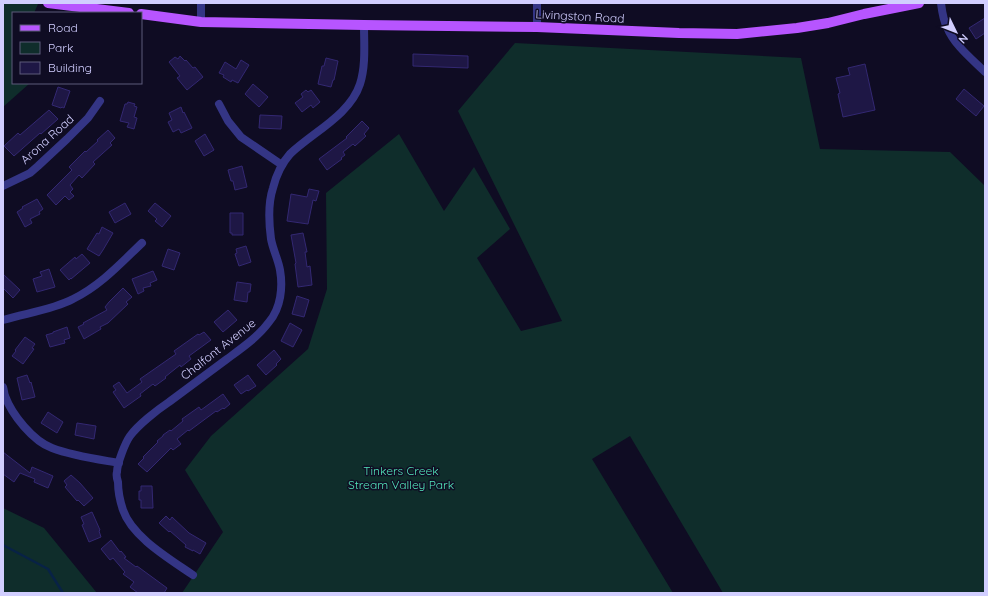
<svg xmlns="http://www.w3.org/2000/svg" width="988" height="596" viewBox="0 0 988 596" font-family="Quicksand,sans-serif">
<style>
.green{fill:#0f2d2b}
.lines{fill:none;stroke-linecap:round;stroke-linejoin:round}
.stream{stroke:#082246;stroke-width:2.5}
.building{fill:#1e1745;stroke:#332872}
.minor{stroke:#343585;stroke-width:8}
.major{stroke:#b755ff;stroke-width:10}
.labels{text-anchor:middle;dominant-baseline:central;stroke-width:3;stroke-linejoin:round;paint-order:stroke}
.street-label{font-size:12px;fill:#d1ceff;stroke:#0f0c23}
.park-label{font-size:12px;fill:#53e6ba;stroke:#0f0c23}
</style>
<rect width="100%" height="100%" fill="#0f0c23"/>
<path class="green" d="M3 3H32L38 4 34 13H13V83H30L3 107Z
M515 43 801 58 820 149 950 152 985 186V593H723L630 436 592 459 673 593H182L223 532 185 470 211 436 308 349 327 289 326 193 399 134 444 211 474 167 510 229 477 258 521 331 562 321 458 111Z
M3 508 44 528 97 593H3Z"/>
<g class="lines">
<path class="stream" d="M3 545 48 569 63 593"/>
</g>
<path class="building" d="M985 18V33L976 39 969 28Z
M413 54 468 56V68L413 66Z
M180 56 185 61 186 60 193 68 195 67 203 77 187 90 177 78 180 76 169 62 175 57 178 59Z
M326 58 338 61 334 80H333L331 87 318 84 322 66H324Z
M241 60 249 65 238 83 232 80 231 82 223 77 224 75 219 73 225 62 236 69Z
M865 64 875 110 843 117 838 94 840 93 836 78 850 75 848 68Z
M253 84 268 97 259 107 245 94Z
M58 87 70 91 64 108 62 107 61 108 52 105Z
M964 89 984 106 976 116 956 99Z
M306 90 308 92 311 90 320 102 313 108 311 105 302 112 295 103 303 97 301 94Z
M128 102 135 104 134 106 137 107 134 117 137 118 134 129 127 127 129 123 120 121 125 104H127Z
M181 107 183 113 184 112 192 128 181 133 179 129 173 132 168 122 172 120 169 113Z
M49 110 58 119 41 134 40 133 14 156 4 146 18 133 20 135Z
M260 115 282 116 281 129 259 128Z
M362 121 369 128 364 134 366 136 355 146 353 144 343 152 345 155 341 158 342 159 327 170 319 159 347 138 346 137Z
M108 130 115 138 110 143 112 145 93 162 95 164 82 178 79 175 70 185 73 189 70 192 74 196 69 200 65 196 56 205 47 195 72 170 69 167 85 151 86 152 98 141 97 140Z
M205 134 214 150 204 156 195 141Z
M242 166 247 187 235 190 233 181H231L228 170Z
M309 189 319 191 316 201 313 200 308 224 287 221 291 194 307 197Z
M37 199 43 209 39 212 40 214 30 219 32 223 25 227 17 212 23 208 22 207Z
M125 203 131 214 115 223 109 212Z
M155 203 171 216 162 227 155 221 157 219 148 211Z
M230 213H243V235H232V233H230Z
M102 227 113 233 103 250 99 256 87 249 97 233 99 234Z
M303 233 307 252H305L307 267 310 266 312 285 298 287 295 264 296 263 291 235Z
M246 246 251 262 239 266 235 254 237 253 236 249Z
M168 249 180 253 174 270 162 266Z
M82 254 90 263 71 279V278L69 280 60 270 75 257 76 259Z
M49 269 55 287 37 292 33 279 42 276 40 272Z
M153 271 157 280 150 283 151 286 143 288 144 291 138 294 132 279Z
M3 274 20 290 13 298 3 288Z
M237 282 251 284 250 292H248L247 302 234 300Z
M123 288 132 297 126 302 128 304 108 323 100 327 101 329 84 339 78 327 84 324 83 323 107 310 105 307 109 302Z
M297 296 309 300 304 317 292 314Z
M228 310 237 320 223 332 214 322Z
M290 323 302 330 293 347 281 341Z
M67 327 70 338 64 340 65 343 50 347 46 335 53 333V332Z
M204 332 211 340 189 356 191 359 181 367 180 365 165 377 166 378 155 386 153 384 140 394 141 396 124 408 113 392 116 390 113 386 119 382 127 393 142 382 140 379 176 354 174 351 198 334 199 335Z
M25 337 35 344 32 348 34 349 23 364 12 356 16 351 15 350Z
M274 350 281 359 276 364 277 365 266 375 257 365Z
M27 375 30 383 31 382 35 397 22 400 17 378Z
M248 375 256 386 248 391 247 390 241 394 234 385Z
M223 394 230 404 224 409 223 408 217 412 216 411 189 431 188 430 177 439 181 444 173 450 171 448 147 472 138 464 144 458 143 457 158 442 157 441 163 436V435L170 430 171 431 183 421 182 419 199 407 201 410Z
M48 412 63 422 57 433 41 423Z
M77 423 96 426 94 439 75 435Z
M3 452 30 473 32 467 53 476 48 488 34 482 35 479 20 473 14 482 3 474Z
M71 475 80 483 93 498 84 506 78 500 77 501 65 487 67 485 64 481Z
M141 486H152L153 508H141V500H139V491H141Z
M92 512 100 530 99 531 101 537 89 542 82 525 84 524 81 517Z
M166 516 170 520 172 517 189 533 206 543 200 554 193 550V551L185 547 186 545 170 531 169 532 159 523Z
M111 540 120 552 121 551 126 557 124 558 136 567 137 566 167 588 164 593H138L130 587 134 582 123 574 125 572 113 558 110 560 101 549Z"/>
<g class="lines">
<path class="minor" d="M941 3C942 11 943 20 947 27 954 45 972 59 985 72
M201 22V3
M537 27V3
M219 104 228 121 241 137 282 165
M3 186 30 173 38 166 67 139 88 118 100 101
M3 320C26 313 52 310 73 299 100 286 121 263 142 243
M3 387C4 390 4 393 5 396 12 415 33 441 52 448 73 456 96 459 119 463
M193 575C170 559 132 537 123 510 120 501 118 491 118 482 117 479 116 475 117 472 117 464 125 443 130 436 138 425 157 410 169 402 188 388 208 373 227 359 242 348 258 337 269 322 281 308 283 287 280 270 278 259 273 250 271 239 269 224 268 203 273 188 276 176 282 163 290 154 313 132 350 115 360 84 366 65 364 44 364 25"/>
<path class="major" d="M48 3 129 13
M141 14 201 22 364 25 537 27 679 33 737 34 797 28 828 23 864 14 919 3"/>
</g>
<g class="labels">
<g class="street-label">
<text transform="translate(580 16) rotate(3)">Livingston Road</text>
<text transform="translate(47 139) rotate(-42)">Arona Road</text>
<text transform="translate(218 349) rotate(-38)">Chalfont Avenue</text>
</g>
<g class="park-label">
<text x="401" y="470">Tinkers Creek<tspan x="401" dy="14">Stream Valley Park</tspan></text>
</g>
</g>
<rect width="988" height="596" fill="none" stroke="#d1ceff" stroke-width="8"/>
<rect x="12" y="12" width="130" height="72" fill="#0f0c23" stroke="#5d5a7b"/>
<rect x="20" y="25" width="20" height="6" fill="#b755ff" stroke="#5d5a7b"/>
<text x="48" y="32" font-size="12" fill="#d1ceff">Road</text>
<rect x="20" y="42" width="20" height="12" fill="#0f2d2b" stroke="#5d5a7b"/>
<text x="48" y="52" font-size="12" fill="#d1ceff">Park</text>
<rect x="20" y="62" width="20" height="12" fill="#1e1745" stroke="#5d5a7b"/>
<text x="48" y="72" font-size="12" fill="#d1ceff">Building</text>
<g transform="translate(956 32) rotate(133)" stroke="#0f0c23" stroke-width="3" paint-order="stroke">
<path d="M0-3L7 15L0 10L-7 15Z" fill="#d1ceff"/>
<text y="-6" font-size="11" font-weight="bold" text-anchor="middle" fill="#d1ceff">N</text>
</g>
</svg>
